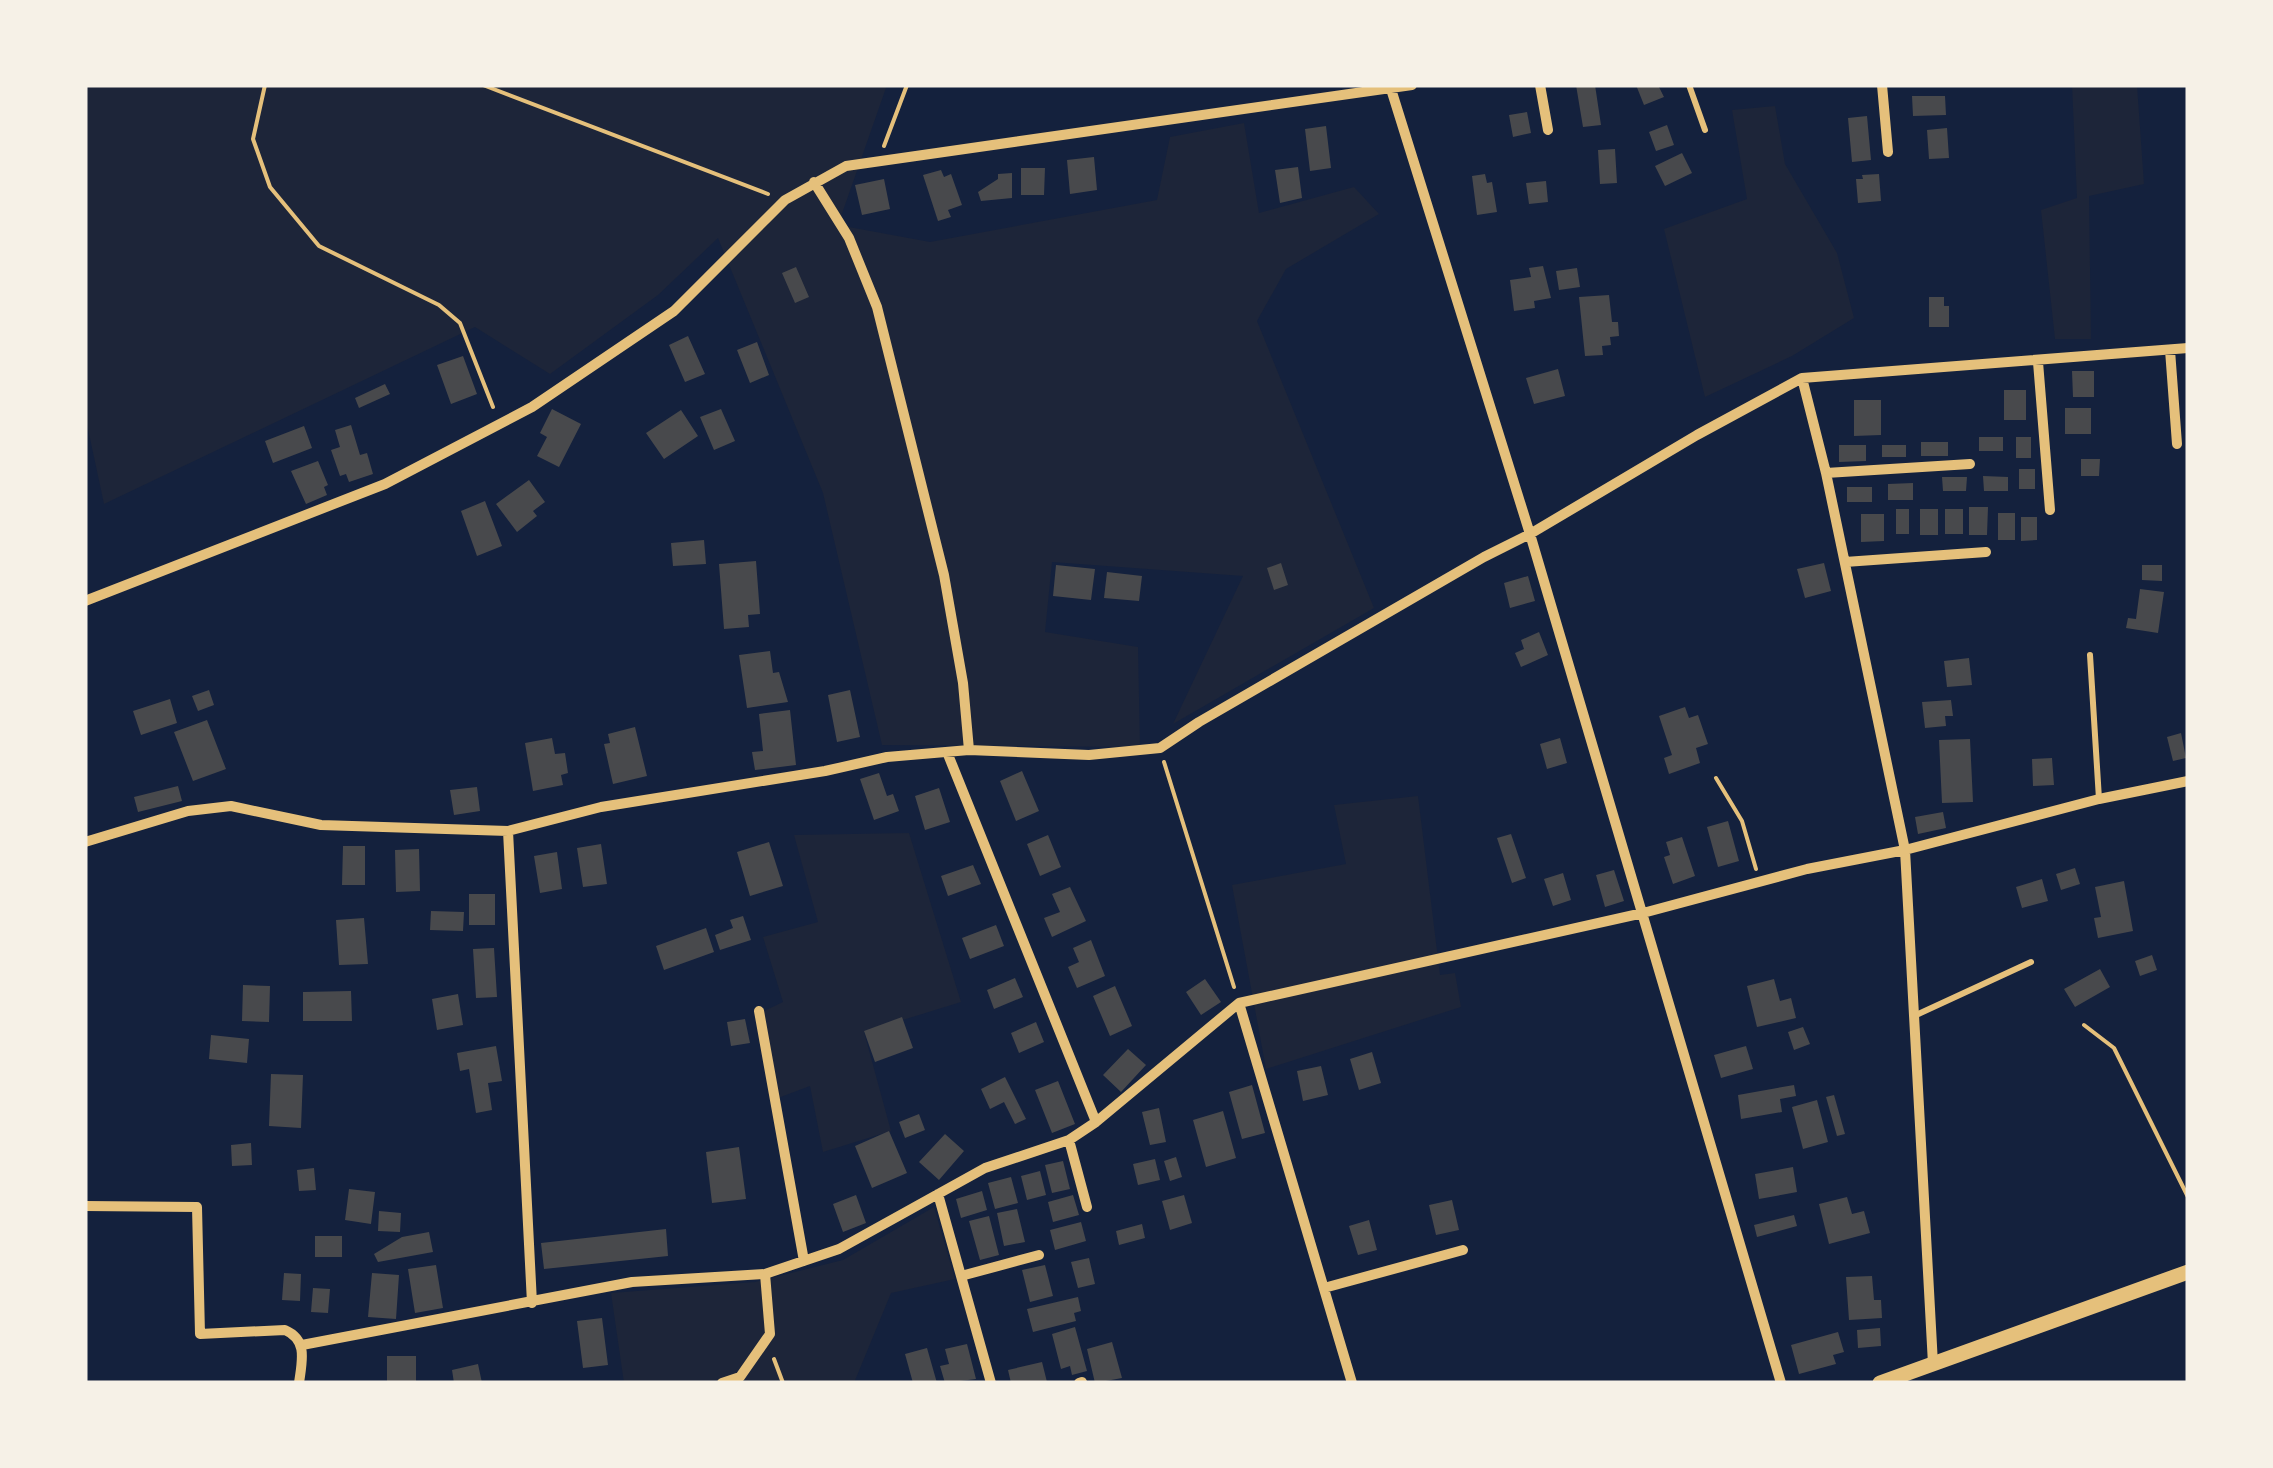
<svg xmlns="http://www.w3.org/2000/svg" width="2273" height="1468" viewBox="0 0 2273 1468" font-family="'IBM Plex Sans',sans-serif">
<style>
.green{fill:#1d2539}
.building{fill:#48494c}
.lines{fill:none;stroke-linecap:round;stroke-linejoin:round}
.path{stroke:#e5c07b;stroke-width:4}
.service{stroke:#e5c07b;stroke-width:6}
.minor{stroke:#e5c07b;stroke-width:10}
.tertiary{stroke:#e5c07b;stroke-width:15}
</style>
<rect width="100%" height="100%" fill="#14213d"/>
<path class="green" d="M85 85H887L838 225 930 242 1157 200 1170 137 1244 123 1259 213 1354 187 1379 214 1286 269 1257 321 1374 608 1173 724 1243 576 1052 562 1045 632 1138 647 1140 747 882 745 823 493 718 238 658 295 550 374 475 327 104 504 85 415Z
M2072 85H2137L2144 184 2089 196 2091 339H2055L2041 210 2077 198Z
M1775 106 1785 164 1837 253 1854 318 1792 356 1705 397 1664 229 1747 199 1732 110Z
M1418 796 1440 975 1455 973 1461 1007 1266 1069 1232 885 1346 864 1334 805Z
M909 833 961 1002 864 1032 891 1131 823 1152 810 1086 778 1098 760 1013 783 1002 763 937 818 922 794 835Z
M934 1207 955 1279 891 1293 854 1383H624L611 1293 755 1282 843 1260Z"/>
<path class="building" d="M1576 85H1595L1601 125 1583 127Z
M1636 85H1658L1664 97 1644 105Z
M1912 96H1945L1946 115 1913 116Z
M1527 112 1531 133 1513 137 1509 115Z
M1867 116 1871 160 1852 162 1848 118Z
M1667 125 1674 145 1656 151 1649 132Z
M1326 126 1331 168 1310 171 1305 129Z
M1947 128 1949 158 1929 159 1927 130Z
M1615 149 1617 183 1600 184 1598 150Z
M1682 153 1692 173 1665 186 1655 166Z
M1094 157 1097 190 1070 194 1067 160Z
M1298 167 1302 198 1280 203 1275 170Z
M1021 168H1045L1044 195H1021Z
M941 170 944 177 951 174 962 205 948 210 951 217 938 221 923 175Z
M1012 173V198L981 201 978 192 998 179V174Z
M1485 174 1487 183 1492 182 1497 212 1477 215 1472 176Z
M1879 174 1881 201 1858 203 1856 179H1863L1862 175Z
M884 179 890 209 862 215 855 185Z
M1546 181 1548 202 1529 204 1526 183Z
M1543 266 1551 298 1534 301 1535 308 1514 311 1510 280 1531 277 1529 268Z
M796 267 809 297 795 303 782 273Z
M1577 268 1580 287 1559 290 1556 271Z
M1609 295 1612 322H1618L1619 336 1610 337 1611 345 1602 346 1603 355 1585 356 1579 297Z
M1929 297H1944V306H1949V327H1929Z
M688 336 705 374 685 382 669 345Z
M757 342 769 375 750 383 737 350Z
M463 356 477 394 451 404 437 365Z
M1558 369 1565 396 1534 404 1526 378Z
M2072 371H2094V397H2073Z
M385 384 390 394 359 408 355 398Z
M2004 390H2026V420H2004Z
M1854 400H1881V435L1854 436Z
M2065 408H2091V434H2065Z
M552 409 581 424 559 467 537 456 547 437 540 433Z
M721 409 735 441 714 450 700 417Z
M681 410 698 436 664 459 646 433Z
M351 425 360 455 367 453 373 474 349 482 346 474 340 476 331 450 340 447 335 430Z
M304 426 312 448 273 463 265 441Z
M1979 437H2003V451H1979Z
M2016 437H2031V458H2016Z
M1921 442H1948V456H1921Z
M1839 445H1866V461L1839 462Z
M1882 445H1906V457H1882Z
M2081 459H2100L2099 476H2081Z
M318 461 328 485 324 487 327 495 306 504 291 471Z
M2019 469H2035V489H2019Z
M1983 476 2008 477V491H1984Z
M1942 477H1967L1966 491H1943Z
M529 480 545 502 533 511 537 516 517 532 496 504Z
M1913 483V500H1888V484Z
M1847 487H1872V502H1847Z
M485 501 502 546 477 556 461 511Z
M1969 507H1988L1987 535H1969Z
M1896 509H1909V534H1896Z
M1920 509H1938V535H1920Z
M1945 509H1963V534H1945Z
M1998 513H2015V540H1998Z
M1861 514H1884V541L1861 542Z
M2021 517H2037V540L2021 541Z
M704 540 706 564 673 566 671 543Z
M756 561 760 614 748 615 749 627 724 629 719 564Z
M1281 563 1288 585 1274 590 1267 568Z
M1824 563 1831 591 1805 598 1797 569Z
M1056 565 1095 569 1091 600 1053 596Z
M2142 565H2162V581L2142 580Z
M1107 572 1142 576 1139 601 1104 598Z
M1528 576 1535 601 1510 608 1504 583Z
M2140 589 2164 592 2158 633 2126 628 2128 618 2136 619Z
M1539 632 1548 655 1521 667 1515 653 1524 649 1521 640Z
M770 651 773 673 779 672 788 702 747 708 739 655Z
M1969 658 1972 685 1947 687 1944 661Z
M209 690 214 705 198 711 192 696Z
M850 690 860 737 837 742 828 695Z
M170 699 177 723 141 735 133 711Z
M1951 700 1953 716H1945L1946 726 1925 728 1922 702Z
M1685 707 1689 718 1698 715 1708 744 1696 748 1700 763 1669 774 1664 758 1672 755 1659 716Z
M790 710 796 765 755 770 752 752 763 751 759 714Z
M207 720 226 769 193 781 174 732Z
M635 727 647 776 613 784 604 744 610 743 608 734Z
M2181 733 2186 758 2173 761 2167 737Z
M552 738 555 754 565 753 568 773 561 775 563 785 533 791 525 743Z
M1560 738 1567 763 1547 769 1540 744Z
M1970 739 1973 802 1942 803 1939 740Z
M2052 758 2054 785 2033 786 2032 759Z
M1022 771 1039 811 1016 821 1000 781Z
M879 773 887 796 893 794 899 811 874 820 860 779Z
M178 786 182 801 138 812 134 797Z
M477 787 480 811 454 815 450 790Z
M939 788 950 822 925 830 915 796Z
M1943 812 1946 828 1918 834 1915 817Z
M1728 821 1739 861 1718 867 1707 827Z
M1511 834 1526 878 1512 883 1497 838Z
M1048 835 1061 867 1040 876 1027 844Z
M1682 837 1695 876 1673 884 1664 857 1670 855 1666 842Z
M769 842 783 886 750 896 737 852Z
M601 844 607 884 583 887 577 848Z
M343 846H365V885H342Z
M419 849 420 891 396 892 395 850Z
M557 852 562 889 540 893 534 856Z
M973 865 981 884 948 896 941 876Z
M2075 868 2080 884 2061 890 2056 874Z
M1614 870 1624 901 1605 907 1596 875Z
M1563 873 1571 900 1553 906 1544 879Z
M2042 879 2048 901 2022 908 2016 887Z
M2124 881 2133 931 2098 938 2094 918 2101 917 2095 887Z
M1070 887 1086 921 1052 937 1044 918 1060 912 1052 894Z
M469 894H495V925H469Z
M431 911 464 912 463 931 430 930Z
M743 916 751 940 720 950 715 935 733 928 730 920Z
M364 918 368 964 339 965 336 920Z
M996 925 1004 946 970 959 962 938Z
M706 928 714 952 664 970 656 946Z
M1091 940 1105 976 1077 988 1068 967 1079 962 1073 948Z
M494 948 497 997 476 998 473 949Z
M2152 955 2157 970 2140 976 2135 961Z
M2100 969 2110 987 2075 1007 2064 989Z
M1015 978 1023 997 994 1009 987 990Z
M1205 979 1221 1002 1201 1015 1186 992Z
M1774 979 1780 1001 1791 998 1796 1018 1757 1027 1747 986Z
M243 985 270 986 269 1022 242 1021Z
M1115 986 1132 1026 1110 1036 1093 996Z
M351 991 352 1021H303V992Z
M458 994 463 1025 437 1030 432 999Z
M902 1017 913 1048 875 1062 864 1031Z
M745 1019 750 1043 731 1046 727 1022Z
M1036 1022 1044 1042 1019 1053 1011 1033Z
M1803 1027 1810 1044 1794 1050 1788 1032Z
M211 1035 249 1039 247 1063 209 1059Z
M496 1046 502 1081 488 1083 492 1110 476 1113 469 1069 460 1071 457 1053Z
M1746 1046 1753 1069 1721 1078 1714 1055Z
M1128 1049 1146 1065 1121 1092 1103 1075Z
M1372 1052 1381 1083 1359 1090 1350 1059Z
M1321 1066 1328 1095 1303 1101 1297 1071Z
M271 1074 303 1075 301 1128 269 1126Z
M1005 1077 1026 1119 1015 1124 1004 1102 990 1109 981 1089Z
M1058 1081 1075 1124 1052 1133 1035 1090Z
M1252 1085 1265 1133 1242 1139 1229 1092Z
M1794 1085 1796 1096 1780 1099 1782 1112 1741 1119 1738 1095Z
M1834 1095 1845 1134 1837 1136 1826 1097Z
M1817 1100 1828 1142 1803 1149 1792 1107Z
M1159 1108 1166 1142 1150 1145 1142 1112Z
M1223 1111 1236 1158 1206 1167 1193 1120Z
M919 1114 925 1130 905 1138 899 1122Z
M889 1131 907 1173 872 1188 855 1146Z
M945 1134 964 1151 939 1180 919 1162Z
M251 1143 252 1165 232 1166 231 1145Z
M739 1147 746 1199 712 1203 706 1152Z
M1176 1157 1182 1177 1170 1181 1164 1161Z
M1155 1159 1160 1180 1138 1185 1133 1164Z
M1063 1161 1070 1189 1052 1193 1045 1165Z
M1793 1167 1797 1192 1759 1199 1755 1174Z
M314 1168 316 1190 299 1191 297 1170Z
M1040 1171 1046 1195 1027 1200 1021 1176Z
M1011 1177 1018 1203 995 1209 988 1183Z
M349 1189 375 1192 371 1224 345 1220Z
M982 1191 987 1210 961 1218 956 1199Z
M856 1195 866 1223 843 1232 833 1204Z
M1073 1195 1079 1215 1053 1222 1048 1202Z
M1184 1195 1192 1223 1170 1230 1162 1201Z
M1847 1197 1852 1214 1864 1211 1870 1233 1829 1244 1819 1204Z
M1452 1200 1459 1230 1436 1235 1429 1205Z
M1017 1209 1025 1242 1004 1246 997 1213Z
M379 1211 401 1213 400 1232 378 1231Z
M1794 1215 1797 1226 1757 1237 1754 1225Z
M989 1216 999 1255 980 1260 969 1221Z
M1369 1220 1377 1250 1358 1255 1349 1226Z
M1081 1222 1086 1241 1055 1250 1050 1230Z
M1142 1224 1145 1238 1119 1245 1116 1231Z
M666 1229 668 1256 544 1269 541 1243Z
M429 1232 433 1252 378 1262 374 1254 402 1237Z
M315 1236H342V1257H315Z
M1089 1258 1095 1284 1078 1288 1071 1262Z
M436 1265 443 1308 415 1313 408 1269Z
M1045 1265 1053 1296 1030 1302 1022 1270Z
M284 1273 301 1274 300 1301 282 1300Z
M372 1273 399 1275 396 1319 368 1317Z
M1872 1276 1874 1300H1881L1882 1318 1849 1320 1846 1277Z
M313 1288 330 1289 328 1313 311 1312Z
M1078 1297 1081 1311 1074 1313 1076 1321 1033 1332 1027 1309Z
M602 1318 608 1365 583 1368 577 1321Z
M1075 1327 1087 1371 1072 1375 1070 1366 1061 1369 1052 1334Z
M1880 1328 1881 1346 1858 1348 1857 1330Z
M1838 1332 1844 1352 1833 1355 1836 1364 1799 1374 1791 1345Z
M1112 1342 1122 1378 1095 1383 1087 1349Z
M967 1344 976 1379 945 1383 940 1366 949 1364 945 1349Z
M927 1348 937 1383H913L905 1354Z
M387 1356H416V1383H387Z
M1042 1362 1047 1382 1011 1383 1008 1370Z
M478 1364 482 1383H454L452 1370Z"/>
<g class="lines">
<path class="path" d="M265 85 253 139 270 187 319 246 439 305 460 323 493 407
M483 85 768 194
M884 146 907 85
M1164 762 1234 987
M1716 778 1742 821 1756 869
M2084 1025 2114 1048 2188 1197
M774 1359 783 1383"/>
<path class="service" d="M1689 85 1705 130
M2090 655 2099 799
M1914 1016 2031 962"/>
<path class="minor" d="M1540 85 1548 130
M1882 85 1888 152
M1391 89 1530 534 1781 1383
M814 182 849 238 877 307 944 575 963 683 969 750
M2170 350 2177 444
M2038 362 2050 510
M1802 378 1826 473 1905 850 1933 1364
M1826 473 1970 464
M1845 562 1986 552
M85 601 385 484 532 407 674 311 785 200 846 166 1412 85
M947 752 1096 1122
M508 831 532 1303
M85 842 188 811 231 806 321 825 508 831 601 807 825 771 887 757 969 750 1089 755 1160 748 1199 722 1484 557 1530 534 1697 435 1802 378 2188 348
M1239 1003 1352 1383
M759 1011 804 1261
M1069 1140 1087 1207
M938 1194 991 1383
M85 1206 197 1207 200 1334 285 1330C308 1340 302 1361 299 1383
M961 1276 1039 1255
M1324 1288 1463 1250
M302 1345 632 1282 765 1274 839 1249 985 1168 1069 1140 1096 1122 1239 1003 1643 913 1807 869 1905 850 2099 799 2188 781
M722 1383 740 1377 770 1334 765 1274
M1079 1383 1082 1382"/>
<path class="tertiary" d="M1880 1383 2188 1272"/>
</g>
<rect width="2273" height="1468" fill="none" stroke="#f6f1e7" stroke-width="175"/>
</svg>
